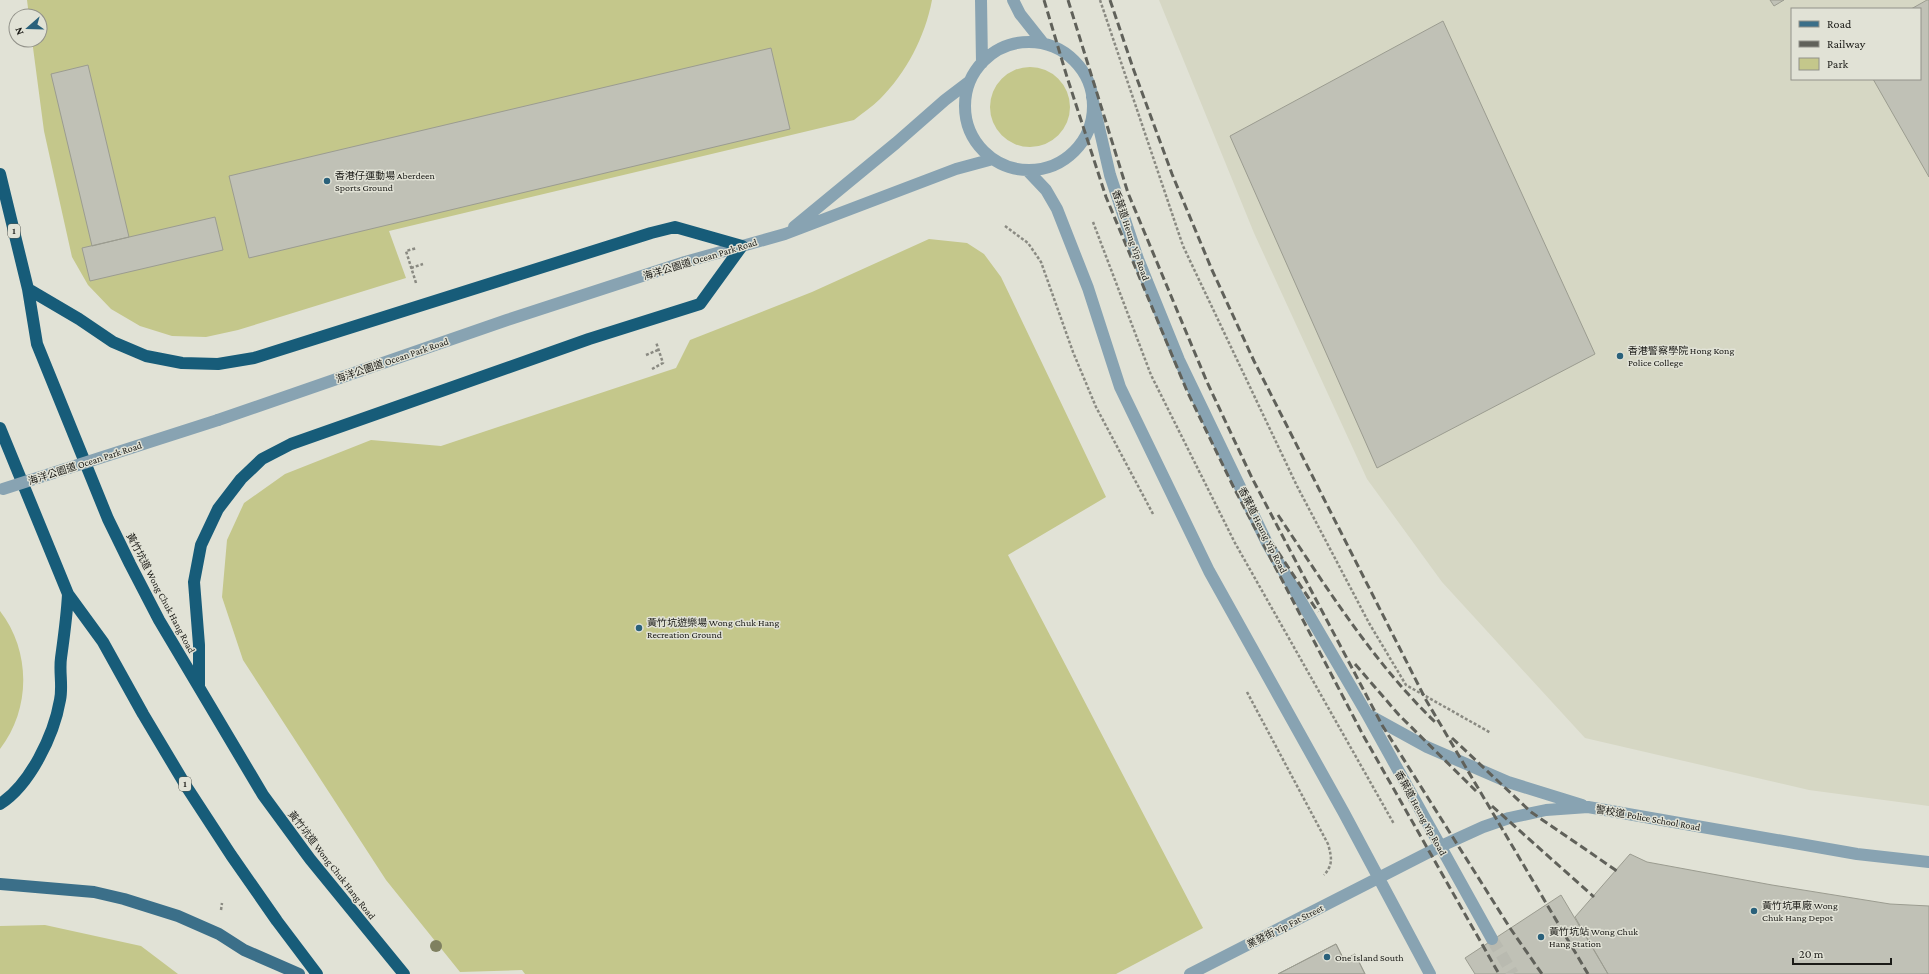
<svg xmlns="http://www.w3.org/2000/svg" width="1929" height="974" viewBox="0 0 1929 974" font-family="'Crimson Pro','Noto Sans TC',serif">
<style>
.built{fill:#d6d7c4;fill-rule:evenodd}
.green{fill:#c4c78b}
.building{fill:#c0c1b6;stroke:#9b9c90}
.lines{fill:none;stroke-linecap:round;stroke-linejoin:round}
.minor-tunnel{stroke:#b9bab0;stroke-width:12;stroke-dasharray:12 6;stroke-linecap:butt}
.path{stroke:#8a8a82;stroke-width:2.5;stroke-dasharray:3 2;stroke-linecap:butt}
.minor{stroke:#88a3b2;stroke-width:12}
.major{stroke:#3b6f89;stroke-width:12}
.highway{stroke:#175c79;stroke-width:12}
.rail{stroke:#60615a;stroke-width:3;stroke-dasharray:8 4;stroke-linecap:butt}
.minor-bridge{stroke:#88a3b2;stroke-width:12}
.tree{fill:#7f8060}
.poi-dot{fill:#2a617b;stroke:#e1e2d6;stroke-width:1.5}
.labels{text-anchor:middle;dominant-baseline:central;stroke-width:3;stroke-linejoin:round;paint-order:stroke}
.shield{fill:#e1e2d6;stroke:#565750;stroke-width:1}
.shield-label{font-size:9px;font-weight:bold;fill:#1b1b17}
.poi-label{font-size:10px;fill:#1b1b17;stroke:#e1e2d6;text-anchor:start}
.street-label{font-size:10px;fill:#1b1b17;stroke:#e1e2d6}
</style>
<rect width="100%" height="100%" fill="#e1e2d6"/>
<path class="built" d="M1159 0H1929V806L1809 790 1585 738 1442 582 1367 479 1254 233ZM1792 9H1920V79H1792Z"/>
<path class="green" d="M27 0H932C925 37 906 73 880 99 872 107 862 113 854 120L389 231 406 278 238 330 206 337 172 336 140 326 111 309 88 285 72 257 44 131 32 40H40V16H29Z
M990 107a40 40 0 1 1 80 0a40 40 0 1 1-80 0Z
M929 239 967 243 984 254 1001 277 1106 497 1008 555 1203 928 1116 974H525L522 970 460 972 386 880 243 660 222 597 227 540 244 503 285 474 371 440 441 446 676 368 690 340 812 292Z
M0 611C31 651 31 709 0 749Z
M45 925 141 946 178 974H0V926Z"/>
<path class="building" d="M1770 0H1784L1774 6Z
M1927 0H1929V177L1873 79H1920V9H1911Z
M1443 21 1595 354 1377 468 1230 136Z
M771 48 790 129 249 258 229 176Z
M88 65 129 237 92 246 51 74Z
M215 217 223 250 90 281 82 248Z
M1630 854 1647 862 1772 885 1890 904 1929 906V974H1608L1575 917Z
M1561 895 1608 974H1475L1465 958Z
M1336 944 1344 960 1355 954 1365 974H1278Z
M1336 944 1344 960 1355 954 1365 974H1278Z"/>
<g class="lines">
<path class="minor-tunnel" d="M1492 939 1513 974"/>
<path class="path" d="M1100 0 1183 246 1297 486 1369 623 1406 685 1491 733
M1093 222 1151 375 1235 543 1394 824
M1005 226 1028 243 1041 262 1073 352 1096 407 1153 514
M411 268 423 264
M416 283 406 251 417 248
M646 355 658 350
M652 369 663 363 656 342
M1247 692 1328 844C1332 858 1333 865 1324 875
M221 910 222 903"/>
<path class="minor" d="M981 0 982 63
M1013 0 1020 14 1043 43
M965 106a64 64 0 1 1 128 0a64 64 0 1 1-128 0Z
M1092 97 1110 175 1138 259 1179 360 1267 543 1367 714 1492 939
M1028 171 1046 190 1057 209 1088 288 1120 387 1209 571 1344 813 1430 974
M794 227 896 143 945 100 970 81
M218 420 507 320 685 262 785 234 956 169 993 159
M1367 714 1427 747 1508 782 1582 805
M1190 974 1439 847 1483 827 1509 818 1546 810 1588 807 1857 854 1929 862"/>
<path class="major" d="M0 884 94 892 124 899 178 916 219 934 244 950 299 974"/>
<path class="highway" d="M0 174 28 289 37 344 108 519 130 564 159 620 263 795 310 859 404 974
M28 289 79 319 113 342 146 356 182 363 218 364 254 358 651 233 675 227 742 246 700 304 589 339 291 444 262 459 241 479 218 509 201 545 194 582 199 645V686
M0 428 68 594 103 642 143 714 186 786 231 855 277 921 317 974
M0 804C30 785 54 735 60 700 63 686 59 672 61 658 64 636 67 615 68 594"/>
<path class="rail" d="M1044 0 1067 77 1106 197 1187 391 1233 486 1363 735 1499 974
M1068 0 1128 193 1207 382 1252 478 1382 725 1510 928 1542 974
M1110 0 1133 68 1172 174 1212 270 1254 361 1426 700 1588 974
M1278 515C1327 588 1373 662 1436 723
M1258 522 1318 612
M1355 664 1399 715 1476 791
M1452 738 1531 812 1617 871
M1492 806 1594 897"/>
<path class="minor-bridge" d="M3 489 218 420"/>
</g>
<circle class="tree" cx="436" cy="946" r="6"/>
<g class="poi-dot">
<circle cx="327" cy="181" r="4"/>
<circle cx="1620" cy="356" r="4"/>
<circle cx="639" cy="628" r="4"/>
<circle cx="1754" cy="911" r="4"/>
<circle cx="1541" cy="937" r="4"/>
<circle cx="1327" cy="957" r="4"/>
</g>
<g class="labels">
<g class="shield">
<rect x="8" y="224" width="12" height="14" rx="3"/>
<rect x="179" y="777" width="12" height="14" rx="3"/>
</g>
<g class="shield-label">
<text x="14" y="231">1</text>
<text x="185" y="784">1</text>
</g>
<g class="poi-label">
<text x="335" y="175">香港仔運動場 Aberdeen<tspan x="335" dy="12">Sports Ground</tspan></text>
<text x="1628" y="350">香港警察學院 Hong Kong<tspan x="1628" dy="12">Police College</tspan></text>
<text x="647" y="622">黃竹坑遊樂場 Wong Chuk Hang<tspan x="647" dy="12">Recreation Ground</tspan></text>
<text x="1762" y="905">黃竹坑車廠 Wong<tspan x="1762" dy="12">Chuk Hang Depot</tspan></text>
<text x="1549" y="931">黃竹坑站 Wong Chuk<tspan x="1549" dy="12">Hang Station</tspan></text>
<text x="1335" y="957">One Island South</text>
</g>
<g class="street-label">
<text transform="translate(1131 235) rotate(71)">香葉道 Heung Yip Road</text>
<text transform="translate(700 259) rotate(-17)">海洋公園道 Ocean Park Road</text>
<text transform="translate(392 360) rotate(-19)">海洋公園道 Ocean Park Road</text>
<text transform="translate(85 463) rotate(-18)">海洋公園道 Ocean Park Road</text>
<text transform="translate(1263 530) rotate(63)">香葉道 Heung Yip Road</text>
<text transform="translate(161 593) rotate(62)">黃竹坑道 Wong Chuk Hang Road</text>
<text transform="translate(1421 813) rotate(61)">香葉道 Heung Yip Road</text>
<text transform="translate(1648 818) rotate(10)">警校道 Police School Road</text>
<text transform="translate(332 865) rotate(52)">黃竹坑道 Wong Chuk Hang Road</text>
<text transform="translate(1285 926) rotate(-27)">業發街 Yip Fat Street</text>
</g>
</g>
<rect x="1791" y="8" width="130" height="72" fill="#e1e2d6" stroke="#92928a"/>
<rect x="1799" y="21" width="20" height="6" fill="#3b6f89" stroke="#92928a"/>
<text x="1827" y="28" font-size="12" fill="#1b1b17">Road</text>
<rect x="1799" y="41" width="20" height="6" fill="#60615a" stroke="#92928a"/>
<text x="1827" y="48" font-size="12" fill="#1b1b17">Railway</text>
<rect x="1799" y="58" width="20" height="12" fill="#c4c78b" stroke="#92928a"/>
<text x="1827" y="68" font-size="12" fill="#1b1b17">Park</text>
<g transform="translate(28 28) rotate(250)"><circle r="19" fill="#e1e2d6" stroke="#92928a"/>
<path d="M0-3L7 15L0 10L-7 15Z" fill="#2a617b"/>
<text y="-6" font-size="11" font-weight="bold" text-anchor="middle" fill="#1b1b17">N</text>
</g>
<path d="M1793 958v6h98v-6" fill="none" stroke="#1b1b17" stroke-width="2"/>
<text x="1799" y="958" font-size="12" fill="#1b1b17" stroke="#e1e2d6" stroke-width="3" paint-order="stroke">20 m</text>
</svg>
